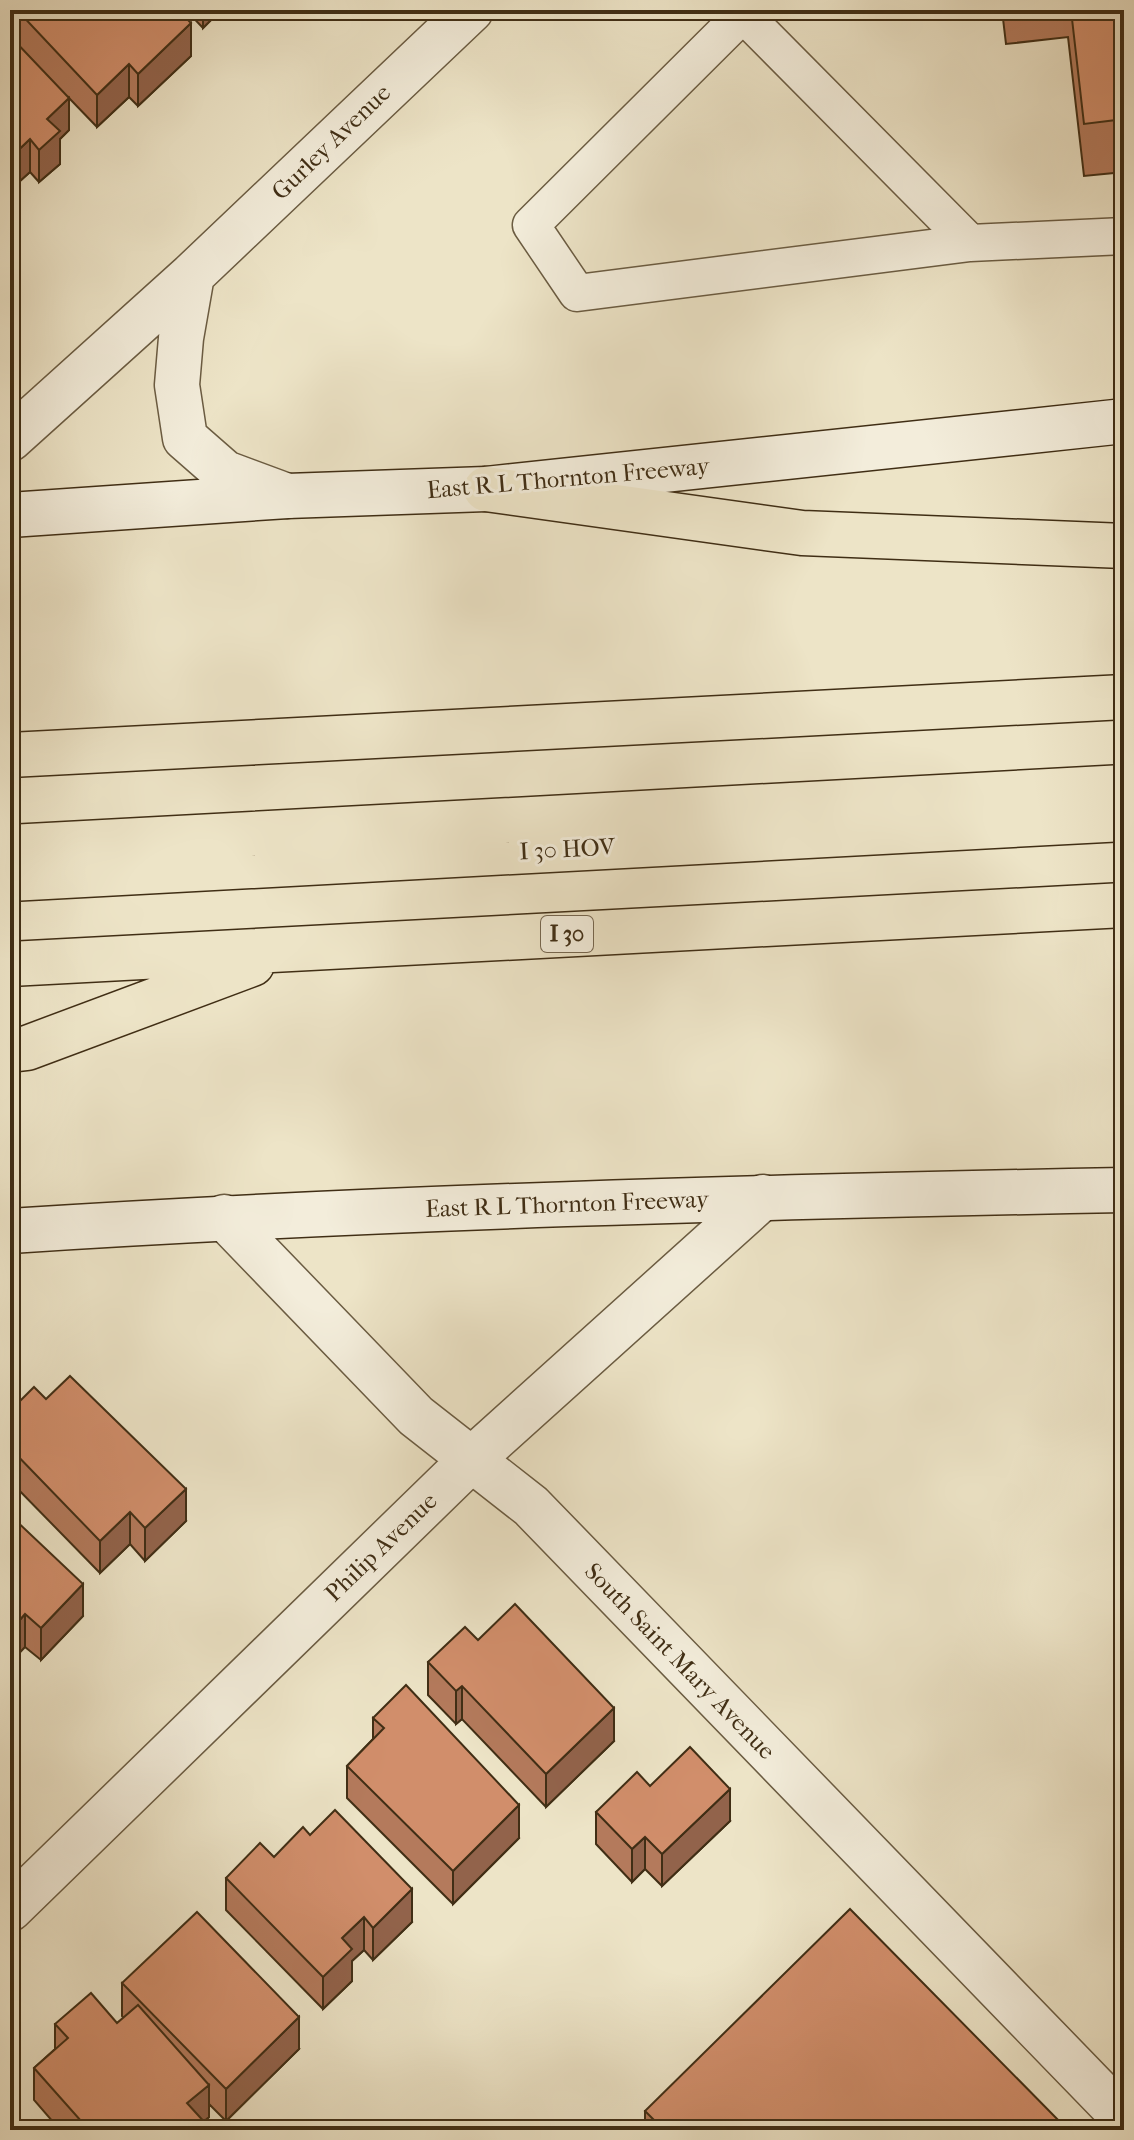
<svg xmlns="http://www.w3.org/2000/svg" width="1134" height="2140" viewBox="0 0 1134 2140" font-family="'IM FELL French Canon',serif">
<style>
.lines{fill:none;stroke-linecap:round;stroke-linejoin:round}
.lane-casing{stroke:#6b5c42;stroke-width:39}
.street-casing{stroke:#6b5c42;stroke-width:47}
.secondary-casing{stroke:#402e15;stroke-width:47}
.highway-casing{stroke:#402e15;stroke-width:47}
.lane{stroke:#f3eddb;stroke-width:36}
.street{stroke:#f3eddb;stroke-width:44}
.secondary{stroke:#f3eddb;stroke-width:44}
.highway{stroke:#ede4c7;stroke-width:44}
.wall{fill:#b47a5c;stroke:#402e15;stroke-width:2}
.shaded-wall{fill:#92634b;stroke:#402e15;stroke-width:2}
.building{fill:#d18e6b;stroke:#402e15;stroke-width:2}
.labels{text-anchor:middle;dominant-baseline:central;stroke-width:6;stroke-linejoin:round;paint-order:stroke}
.shield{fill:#f3eddb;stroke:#766750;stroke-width:2}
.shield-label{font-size:22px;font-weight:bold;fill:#402e15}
.street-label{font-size:24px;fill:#402e15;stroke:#f3eddb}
</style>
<rect width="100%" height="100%" fill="#ede4c7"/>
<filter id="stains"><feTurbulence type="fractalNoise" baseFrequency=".0025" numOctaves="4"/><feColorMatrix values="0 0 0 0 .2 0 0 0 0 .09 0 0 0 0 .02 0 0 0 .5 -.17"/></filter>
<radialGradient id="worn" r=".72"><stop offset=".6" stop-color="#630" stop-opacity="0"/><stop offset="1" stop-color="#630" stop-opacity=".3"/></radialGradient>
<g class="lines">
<g class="lane-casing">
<path id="lane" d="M739 10 970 243 1124 236
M743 14 531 225 577 293 970 243"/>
</g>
<g class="street-casing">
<path id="street" d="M192 275 471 10
M10 439 192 275 181 338 177 385 185 438 225 473 287 496
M224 1217 416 1416 531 1506 1124 2118
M10 1909 471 1460 763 1197"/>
</g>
<g class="secondary-casing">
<path id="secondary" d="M10 515 287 496 486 489 1124 421
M10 1231C381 1207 752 1197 1124 1190"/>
</g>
<g class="highway-casing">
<path id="highway" d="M486 489 802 533 1124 546
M10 755 1124 697
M10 847 1124 787
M10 879 1124 819
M10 964 1124 905
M10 1050 27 1048 252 964"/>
</g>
<use href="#lane" class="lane"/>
<use href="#street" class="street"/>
<use href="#secondary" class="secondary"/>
<use href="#highway" class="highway"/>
</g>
<path class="wall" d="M16 10H178L191 56 138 106 129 97 97 127 69 98V130L60 139V164L39 182 30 172 10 190V36L16 41Z
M186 10H221L203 28Z
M1002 10H1124V172L1084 176 1068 37 1006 44Z
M10 1411 186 1521 145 1561 130 1544 100 1573 10 1481Z
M10 1515 83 1616 41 1660 25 1647Z
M478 1640 614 1741 546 1807 462 1719 456 1724 428 1695V1662Z
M373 1718 519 1838 453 1904 347 1798V1766L373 1739Z
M650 1786 730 1821 662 1886 645 1869 632 1882 596 1844V1812Z
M310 1835 412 1922 373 1960 364 1950 352 1961V1981L323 2009 226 1910V1878L274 1857Z
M122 1983 299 2049 226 2121 209 2104V2117L204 2122 208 2130H60L34 2100V2068L55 2049V2024L117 2023 124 2018 122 2016Z
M645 2111 1068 2130H645Z"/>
<path class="shaded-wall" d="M203 10H221L203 28Z
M191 23V56L138 106V74Z
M129 64V97L97 127V95Z
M69 98V130L60 139V164L39 182V150L47 119Z
M30 139V172L10 190V158Z
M186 1489V1521L145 1561V1528Z
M130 1512V1544L100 1573V1541Z
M83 1584V1616L41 1660V1628Z
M25 1614V1647L10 1663V1631Z
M462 1686V1719L456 1724V1691Z
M614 1708V1741L546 1807V1774Z
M730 1789V1821L662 1886V1854Z
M519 1805V1838L453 1904V1871Z
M645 1837V1869L632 1882V1849Z
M412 1889V1922L373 1960V1928Z
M364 1917V1950L352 1961V1981L323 2009V1977L342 1938Z
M299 2017V2049L226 2121V2089Z
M209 2085V2117L194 2130 187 2103Z"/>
<path class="building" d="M17 10H178L191 23 138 74 129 64 97 95Z
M1071 10H1124V119L1084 124Z
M10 36 69 98 47 119 60 131 39 150 30 139 10 158Z
M70 1376 186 1489 145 1528 130 1512 100 1541 10 1448V1433L11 1432 10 1431V1411L34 1387 46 1399Z
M10 1515 83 1584 41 1628 25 1614 10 1631Z
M515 1604 614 1708 546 1774 462 1686 456 1691 428 1662 465 1627 478 1640Z
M406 1685 519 1805 453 1871 347 1766 384 1728 373 1718Z
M690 1747 730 1789 662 1854 645 1837 632 1849 596 1812 637 1772 650 1786Z
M335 1810 412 1889 373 1928 364 1917 342 1938 352 1949 323 1977 226 1878 260 1843 274 1857 303 1827 310 1835Z
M850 1909 1068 2130H664L645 2111Z
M197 1912 299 2017 226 2089 122 1983Z
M91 1993 117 2023 138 2005 209 2085 187 2103 208 2126 204 2130H89L34 2068 68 2038 55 2024Z"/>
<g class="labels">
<rect class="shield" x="541" y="916" width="52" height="36" rx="6"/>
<g class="shield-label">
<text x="567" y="934">I 30</text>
</g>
<g class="street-label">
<text transform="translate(331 142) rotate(-44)">Gurley Avenue</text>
<text transform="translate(568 478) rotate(-5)">East R L Thornton Freeway</text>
<text transform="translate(567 849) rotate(-3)">I 30 HOV</text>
<text transform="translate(567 1204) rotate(-2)">East R L Thornton Freeway</text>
<text transform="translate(381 1547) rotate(-44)">Philip Avenue</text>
<text transform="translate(680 1661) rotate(46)">South Saint Mary Avenue</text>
</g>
</g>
<rect width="1134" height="2140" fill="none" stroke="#ede4c7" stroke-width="40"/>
<rect x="12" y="12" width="1110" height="2116" fill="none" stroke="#402e15" stroke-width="4"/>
<rect x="20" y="20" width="1094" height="2100" fill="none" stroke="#402e15" stroke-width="2"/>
<rect width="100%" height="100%" filter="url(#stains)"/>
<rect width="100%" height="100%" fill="url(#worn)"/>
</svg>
